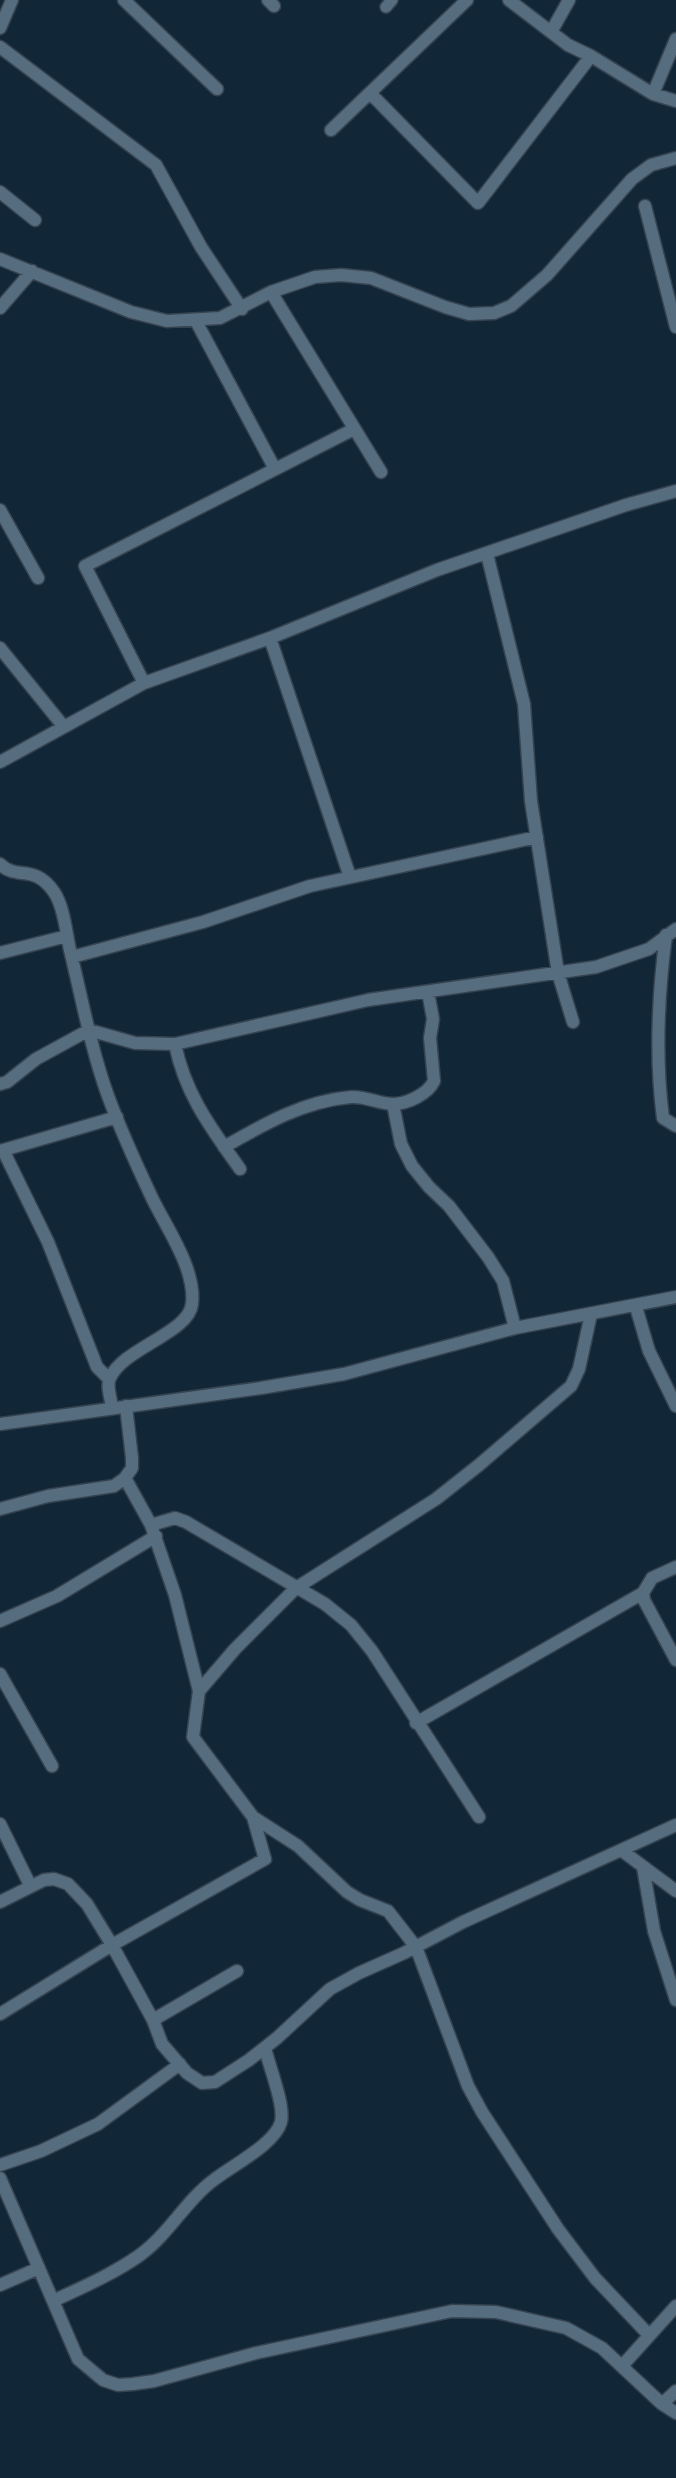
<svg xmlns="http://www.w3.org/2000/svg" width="676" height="2478" viewBox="0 0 676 2478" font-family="'Times New Roman',serif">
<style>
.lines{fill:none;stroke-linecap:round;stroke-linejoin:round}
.service-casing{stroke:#354350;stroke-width:14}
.minor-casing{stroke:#354350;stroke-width:15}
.tertiary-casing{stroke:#354350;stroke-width:15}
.service{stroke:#566d80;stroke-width:11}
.minor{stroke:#566d80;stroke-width:12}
.tertiary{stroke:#566d80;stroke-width:12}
</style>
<rect width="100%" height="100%" fill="#112636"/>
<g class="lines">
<g class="service-casing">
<path id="service" d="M386 7 392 0"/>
</g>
<g class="minor-casing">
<path id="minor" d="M124 0 217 89
M268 0 274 6
M509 0 568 45 591 56 653 94 676 101
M551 32 569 0
M0 47 156 165 201 247 242 309
M371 94 478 203 591 56
M653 94 676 39
M331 130 467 0
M0 192 35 220
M645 206 676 327
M0 259 131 312 167 321 220 318 271 292 315 277 341 275 371 278 445 307 469 314 494 313 511 306 547 275 632 179 651 165 676 158
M271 292 381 472
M0 308 32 271
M196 321 275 469
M0 510 38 578
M487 554 524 704 531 801 558 973 573 1022
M270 638 350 877
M0 648 64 727
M144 683 85 566 354 429
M0 762 144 683 270 638 437 570 626 505 676 491
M0 864C17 881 34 863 54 892 64 907 66 932 70 950 82 999 91 1049 108 1096 121 1131 137 1166 153 1200 168 1230 196 1270 192 1304 189 1333 123 1348 110 1378 106 1385 111 1399 112 1407
M666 935C658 995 655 1057 663 1118L676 1126
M0 953 67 936
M72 957 203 922 310 886 537 837
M175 1044C185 1094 211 1128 240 1169
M0 1084 7 1082 36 1059 89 1030 135 1043 175 1044 368 1000 596 967 649 949 676 929
M393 1104 401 1144 412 1166 429 1187 449 1206 488 1257 503 1281 515 1328
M224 1147C264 1124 304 1101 351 1097 366 1096 379 1104 393 1104 407 1104 428 1094 434 1081L430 1038 433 1019 428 992
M3 1150 48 1242 97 1367 109 1379
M0 1151 117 1117
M636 1307 649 1351 676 1406
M125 1478 151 1525
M0 1509 48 1496 114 1486 125 1478 132 1468V1458L126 1406
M676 1567 652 1578 643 1593 644 1600 676 1660
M0 1621 57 1596 156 1536
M0 1674 52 1766
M199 1691 235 1649 296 1588 436 1499 479 1465 571 1386 579 1369 591 1314
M416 1723 643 1593
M253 1817 298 1846 347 1892 360 1900 388 1911 416 1947 468 2086 482 2112 558 2229 595 2278 649 2335
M0 1824 30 1885
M621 1850 676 1891
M643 1867 654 1931 676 2000
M0 1902 44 1880 54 1879 68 1884 87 1904 112 1945 153 2020 162 2044 187 2073 202 2083 215 2082 249 2060 277 2038 330 1989 359 1973 404 1953 463 1922 676 1825
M0 2014 112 1945 265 1859 253 1817 193 1737 199 1691 175 1595 151 1525 175 1518 186 1522 325 1604 351 1625 372 1651 479 1817
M153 2020 237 1971
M0 2165 41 2151 98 2124 180 2064
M0 2178 78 2359 103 2380 118 2385 133 2384 154 2381 256 2353 452 2311 496 2312 566 2328 602 2348 662 2404 676 2413
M0 2285 39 2268
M53 2301C83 2287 113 2274 140 2255 169 2234 186 2200 215 2179 233 2165 275 2144 281 2122 285 2105 269 2066 265 2048
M622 2366 676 2306
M662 2404 676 2391"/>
</g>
<g class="tertiary-casing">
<path id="tertiary" d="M0 28 12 0
M0 1424 261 1388 344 1374 515 1328 676 1297"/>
</g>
<use href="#service" class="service"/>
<use href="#minor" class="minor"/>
<use href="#tertiary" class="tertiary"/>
</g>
</svg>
